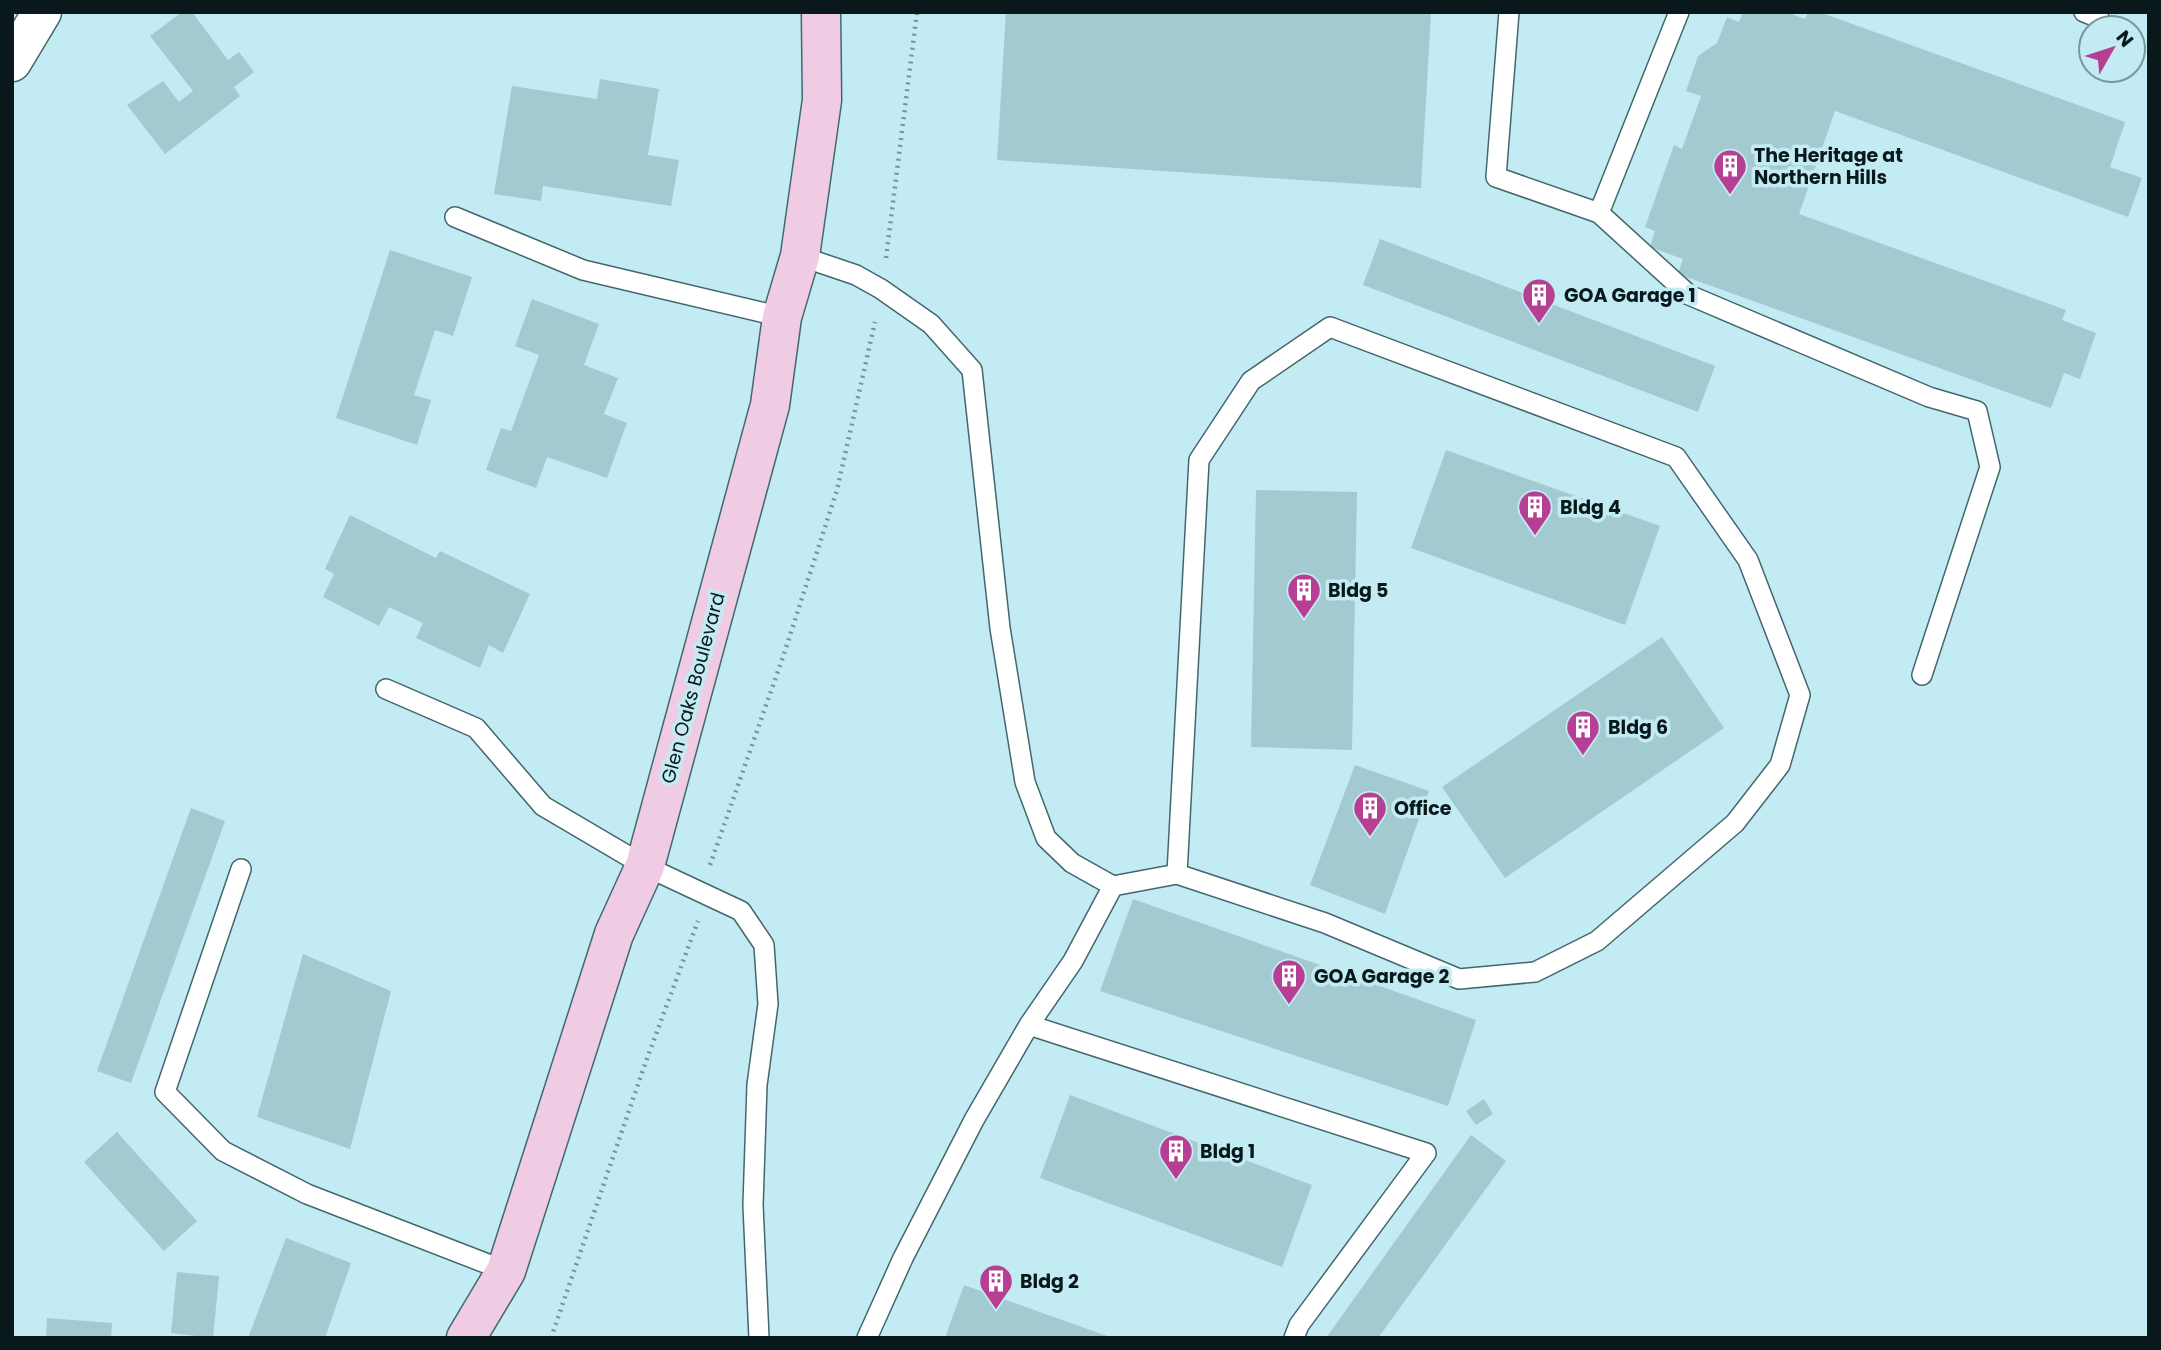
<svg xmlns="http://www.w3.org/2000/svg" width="2161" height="1350" viewBox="0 0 2161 1350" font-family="Poppins,sans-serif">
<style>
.building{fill:#a3cad1}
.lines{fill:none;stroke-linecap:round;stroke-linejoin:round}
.lane-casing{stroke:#43676e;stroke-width:22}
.street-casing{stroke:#43676e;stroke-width:41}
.secondary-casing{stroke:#43676e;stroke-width:41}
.path{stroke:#77949a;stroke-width:4.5;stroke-dasharray:2 5;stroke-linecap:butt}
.lane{stroke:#fff;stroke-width:19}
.street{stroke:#fff;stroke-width:38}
.secondary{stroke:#efcce4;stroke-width:38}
.labels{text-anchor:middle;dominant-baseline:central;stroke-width:7;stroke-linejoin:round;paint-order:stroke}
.poi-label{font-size:19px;font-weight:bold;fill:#09181a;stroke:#c3ebf3;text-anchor:start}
.street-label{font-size:19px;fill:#09181a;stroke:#c3ebf3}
</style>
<rect width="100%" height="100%" fill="#c3ebf3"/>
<path class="building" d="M182 12H192L228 60 239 52 254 72 234 87 240 96 165 154 127 105 163 81 179 102 193 91 150 36Z
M1006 12H1431L1421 188 997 160Z
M1743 12H1786L1805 19 1808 12H1819L2125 122 2110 167 2142 178 2128 217 1835 111 1799 214 2066 310 2062 320 2096 333 2080 379 2064 373 2051 408 1678 274 1683 259 1650 247 1655 231 1645 227 1674 145 1682 149 1701 96 1686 91 1698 56 1717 43 1727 17 1739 22Z
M600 79 659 89 648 155 679 160 671 206 543 186 541 201 494 194 512 86 597 99Z
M1380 239 1715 366 1698 412 1363 285Z
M390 250 472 277 453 336 435 330 414 395 431 400 417 445 336 418Z
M532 299 599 324 584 365 618 378 604 414 627 423 607 478 547 457 536 488 486 470 501 428 511 431 539 355 515 346Z
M1446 450 1660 526 1625 625 1411 548Z
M1256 490 1357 492 1352 750 1251 747Z
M350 515 436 558 440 551 530 594 503 653 489 645 480 668 416 638 423 623 389 607 379 626 323 597 334 574 325 569Z
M1662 637 1724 728 1505 878 1442 787Z
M1355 765 1429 791 1385 914 1310 885Z
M191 808 225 821 131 1083 97 1071Z
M1133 899 1476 1020 1448 1106 1100 991Z
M303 954 391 991 350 1149 257 1117Z
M1070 1095 1312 1185 1282 1267 1040 1178Z
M1484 1099 1493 1114 1476 1125 1466 1111Z
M117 1132 197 1221 164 1251 84 1162Z
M1471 1135 1506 1161 1378 1338H1326Z
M286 1238 351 1263 325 1338H248Z
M177 1272 219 1276 213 1338 171 1333Z
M964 1285 1110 1337V1338H945Z
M47 1318 112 1323 111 1338H46Z"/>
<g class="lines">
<g class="lane-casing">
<path id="lane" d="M1509 12 1496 177 1599 213 1689 295 1929 397 1977 411 1990 467 1922 675
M2084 12 2099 18
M1599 213 1679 12
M455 217 583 270 782 317
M800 256 856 275 881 289 931 324 972 370 1000 628 1025 782 1046 838 1072 863 1113 886 1177 874
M1330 327 1676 457 1748 560 1800 695 1780 765 1735 823 1597 941 1535 972 1459 979 1325 923 1177 874 1199 460 1251 381Z
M386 689 476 728 543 806 645 866 741 911 764 945 768 1004 757 1085 753 1205 759 1338
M241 869 165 1092 223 1151 307 1194 506 1271
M1029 1025 1426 1153 1299 1325 1294 1338
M867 1338 903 1258 974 1120 1029 1025 1073 961 1113 886"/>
</g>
<g class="street-casing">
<path id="street" d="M12 62 42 12"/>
</g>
<g class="secondary-casing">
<path id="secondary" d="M466 1338 506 1271 614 934 645 866 770 405 782 317 800 256 822 100 821 12"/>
</g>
<path class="path" d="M886 258 917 12
M710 865 783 657 837 490 875 322
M551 1338 645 1064 698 921"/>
<use href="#lane" class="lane"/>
<use href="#street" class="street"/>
<use href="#secondary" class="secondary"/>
</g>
<defs>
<g id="building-pin" transform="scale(1.75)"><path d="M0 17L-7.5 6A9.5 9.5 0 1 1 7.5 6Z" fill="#b63f94" stroke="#c3ebf3"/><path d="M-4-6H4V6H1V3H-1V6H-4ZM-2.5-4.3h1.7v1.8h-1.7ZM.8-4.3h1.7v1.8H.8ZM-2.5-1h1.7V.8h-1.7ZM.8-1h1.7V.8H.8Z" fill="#fff"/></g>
</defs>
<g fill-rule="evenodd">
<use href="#building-pin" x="1730" y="166"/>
<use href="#building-pin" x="1539" y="295"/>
<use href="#building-pin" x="1535" y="507"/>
<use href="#building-pin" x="1304" y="590"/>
<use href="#building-pin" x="1583" y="727"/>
<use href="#building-pin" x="1370" y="808"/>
<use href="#building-pin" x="1289" y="976"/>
<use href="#building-pin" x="1176" y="1151"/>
<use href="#building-pin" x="996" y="1281"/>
</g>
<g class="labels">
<g class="poi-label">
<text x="1754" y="155">The Heritage at<tspan x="1754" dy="22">Northern Hills</tspan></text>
<text x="1564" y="295">GOA Garage 1</text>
<text x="1560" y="507">Bldg 4</text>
<text x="1328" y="590">Bldg 5</text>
<text x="1608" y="727">Bldg 6</text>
<text x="1394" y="808">Office</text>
<text x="1314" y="976">GOA Garage 2</text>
<text x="1200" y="1151">Bldg 1</text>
<text x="1020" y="1281">Bldg 2</text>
</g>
<g class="street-label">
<text transform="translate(693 688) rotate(-75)">Glen Oaks Boulevard</text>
</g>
</g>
<rect width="2161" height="1350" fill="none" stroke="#09181a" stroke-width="28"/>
<g transform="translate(2112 49) rotate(51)"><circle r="33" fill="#c3ebf3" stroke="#79979c" stroke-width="2"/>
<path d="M0-5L12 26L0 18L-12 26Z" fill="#b63f94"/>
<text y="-10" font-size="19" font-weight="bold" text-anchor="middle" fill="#09181a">N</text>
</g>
</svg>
